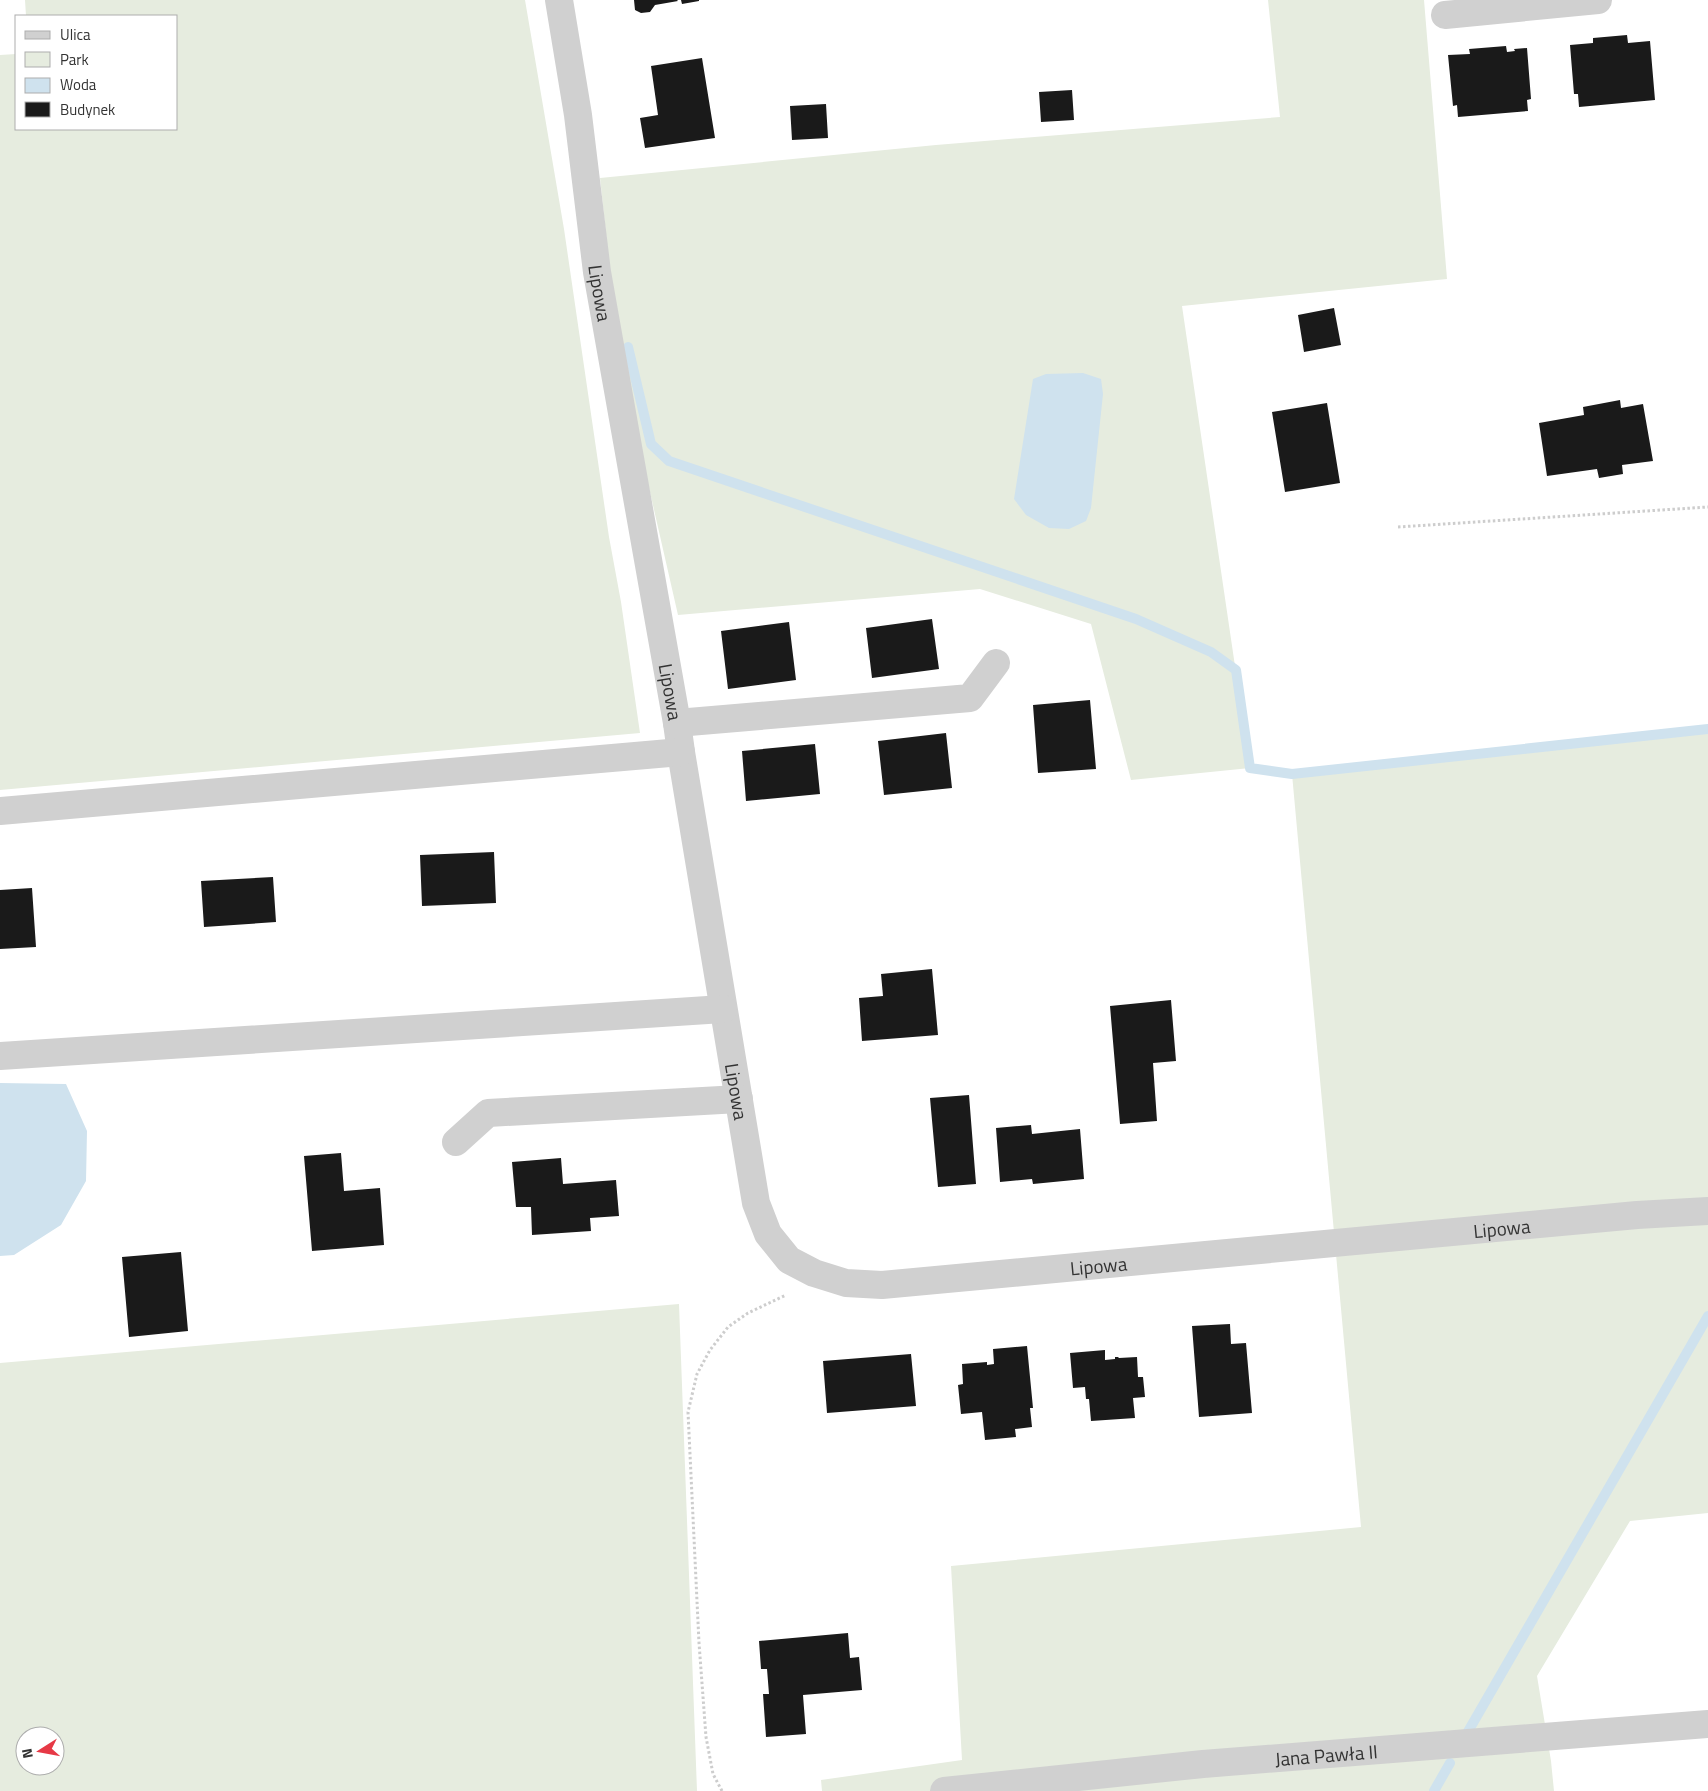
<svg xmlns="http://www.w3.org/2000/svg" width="1708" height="1791" viewBox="0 0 1708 1791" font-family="'Titillium Web',sans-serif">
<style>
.green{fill:#e6ecdf;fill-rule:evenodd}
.water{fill:#cfe2ee}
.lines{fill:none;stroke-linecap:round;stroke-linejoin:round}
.stream{stroke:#cfe2ee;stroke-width:10}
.building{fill:#1a1a1a}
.path{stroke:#cdcdcd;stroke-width:3;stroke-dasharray:2.5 2.5;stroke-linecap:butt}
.minor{stroke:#d0d0d0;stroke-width:28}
.labels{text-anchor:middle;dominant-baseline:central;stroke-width:5;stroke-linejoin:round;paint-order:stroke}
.street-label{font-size:19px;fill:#333;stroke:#fff}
</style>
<rect width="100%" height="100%" fill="#fff"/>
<path class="green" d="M25 0H525L564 229 609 537 621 602 640 733 0 790V55L16 54V129H176V16H26Z
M1268 0H1424L1447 279 1182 306 1250 768 1131 780 1091 624 980 589 678 615 642 457 615 318 600 178 936 145 1280 117Z
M1708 729V1513L1630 1521 1537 1676 1551 1761 1554 1791H822L821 1780 962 1760 951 1566 1361 1527 1292 774Z
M679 1304 697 1791H0V1363ZM25 1736H55V1766H25Z"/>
<path class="water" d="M1083 373 1101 379 1103 394 1091 508 1086 521 1069 529 1049 528 1026 515 1014 499 1033 379 1046 374Z
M0 1083 66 1084 87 1131 86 1181 61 1225 14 1255 0 1256Z"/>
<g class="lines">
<path class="stream" d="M628 347 651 444 669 461 1136 619 1211 652 1236 670 1250 768 1292 774 1708 729
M1466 1735 1708 1316
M1434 1791 1450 1763"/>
</g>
<path class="building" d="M634 0H677L678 1 655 5 650 12 641 13 635 10Z
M681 0H699V1L682 4Z
M1627 35 1628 43 1650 41 1655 100 1579 107 1578 94H1574L1570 45 1593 43V38Z
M1506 46 1507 52 1515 51 1514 49 1527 48 1531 99 1527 100 1528 111 1458 117 1457 105 1453 106 1448 55 1470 54 1469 49Z
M702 58 715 138 645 148 640 118 658 115 651 66Z
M1072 90 1074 120 1041 122 1039 92Z
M826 104 828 138 792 140 790 106Z
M1334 308 1341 345 1304 352 1298 315Z
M1620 400 1621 408 1643 404 1653 461 1622 465 1623 474 1599 478 1597 469 1547 476 1539 423 1584 415 1583 407Z
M1327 403 1340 483 1285 492 1272 412Z
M932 619 939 669 872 678 866 628Z
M789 622 796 680 728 689 721 631Z
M1090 700 1096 769 1038 773 1033 705Z
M946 733 952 788 884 795 878 741Z
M815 744 820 794 746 801 742 751Z
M494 852 496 903 422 906 420 855Z
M273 877 276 922 204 927 201 881Z
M32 888 36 947 0 949V890Z
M932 969 938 1035 862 1041 859 998 883 996 881 974Z
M1171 1000 1176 1061 1153 1063 1157 1121 1120 1124 1110 1006Z
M969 1095 976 1184 938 1187 930 1098Z
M1031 1125 1032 1134 1080 1129 1084 1179 1033 1184 1032 1179 1000 1182 996 1128Z
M341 1153 344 1191 380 1188 384 1245 312 1251 304 1156Z
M561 1158 563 1184 616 1180 619 1216 590 1218 591 1231 532 1235 531 1207H516L512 1162Z
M181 1252 188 1331 129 1337 122 1257Z
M1230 1324 1231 1344 1246 1343 1252 1413 1199 1417 1192 1326Z
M1027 1346 1033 1408H1030L1032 1427 1015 1429 1016 1437 985 1440 982 1412 961 1414 958 1385 963 1384 962 1364 987 1362V1365L994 1364 993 1349Z
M1105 1350V1360L1115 1359V1357H1118L1119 1358 1137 1357 1138 1377H1143L1145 1397 1133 1398 1135 1418 1091 1421 1089 1399H1086L1085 1387 1073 1388 1070 1353Z
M911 1354 916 1406 827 1413 823 1361Z
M848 1633 850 1658 859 1657 862 1690 803 1695 806 1734 766 1737 763 1694H769L767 1669H761L759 1641Z"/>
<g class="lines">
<path class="path" d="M1398 527 1708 507
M722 1791 713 1774 706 1737 699 1643 688 1412 697 1374 710 1350 728 1327 748 1313 786 1295"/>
<g class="minor">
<path id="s1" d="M559 0 578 115 597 272 677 723 681 752 756 1203 768 1234 789 1260 814 1273 846 1283 882 1285 1637 1215 1708 1211"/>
<path d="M1445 15 1598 0"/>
<path d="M677 723 970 698 996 663"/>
<path d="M0 811 681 752"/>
<path d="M0 1056 723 1009"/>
<path d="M456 1142 488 1113 739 1099"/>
<path id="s2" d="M944 1791 1203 1764 1708 1724"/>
</g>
</g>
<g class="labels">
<g class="street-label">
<text stroke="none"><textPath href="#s1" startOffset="296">Lipowa</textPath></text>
<text stroke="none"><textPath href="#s1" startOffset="701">Lipowa</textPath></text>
<text stroke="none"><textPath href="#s1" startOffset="1106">Lipowa</textPath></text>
<text stroke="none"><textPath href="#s1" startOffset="2006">Lipowa</textPath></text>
<text stroke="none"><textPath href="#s1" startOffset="1601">Lipowa</textPath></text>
<text stroke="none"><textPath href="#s2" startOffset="384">Jana Pawła II</textPath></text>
</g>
</g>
<rect x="15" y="15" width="162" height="115" fill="#ffffff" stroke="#adadad"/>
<rect x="25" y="31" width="25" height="8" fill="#d0d0d0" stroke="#adadad"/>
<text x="60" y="40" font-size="15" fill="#333333">Ulica</text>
<rect x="25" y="52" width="25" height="15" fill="#e6ecdf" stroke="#adadad"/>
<text x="60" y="65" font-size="15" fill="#333333">Park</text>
<rect x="25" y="78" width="25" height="15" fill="#cfe2ee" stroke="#adadad"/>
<text x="60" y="90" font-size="15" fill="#333333">Woda</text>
<rect x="25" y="102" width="25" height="15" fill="#1a1a1a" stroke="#adadad"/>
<text x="60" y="115" font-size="15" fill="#333333">Budynek</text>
<g transform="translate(40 1751) rotate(259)"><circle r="24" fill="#ffffff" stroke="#adadad"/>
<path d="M0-4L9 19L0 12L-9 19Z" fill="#e63946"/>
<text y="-8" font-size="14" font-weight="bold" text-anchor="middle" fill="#333333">N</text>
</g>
</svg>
